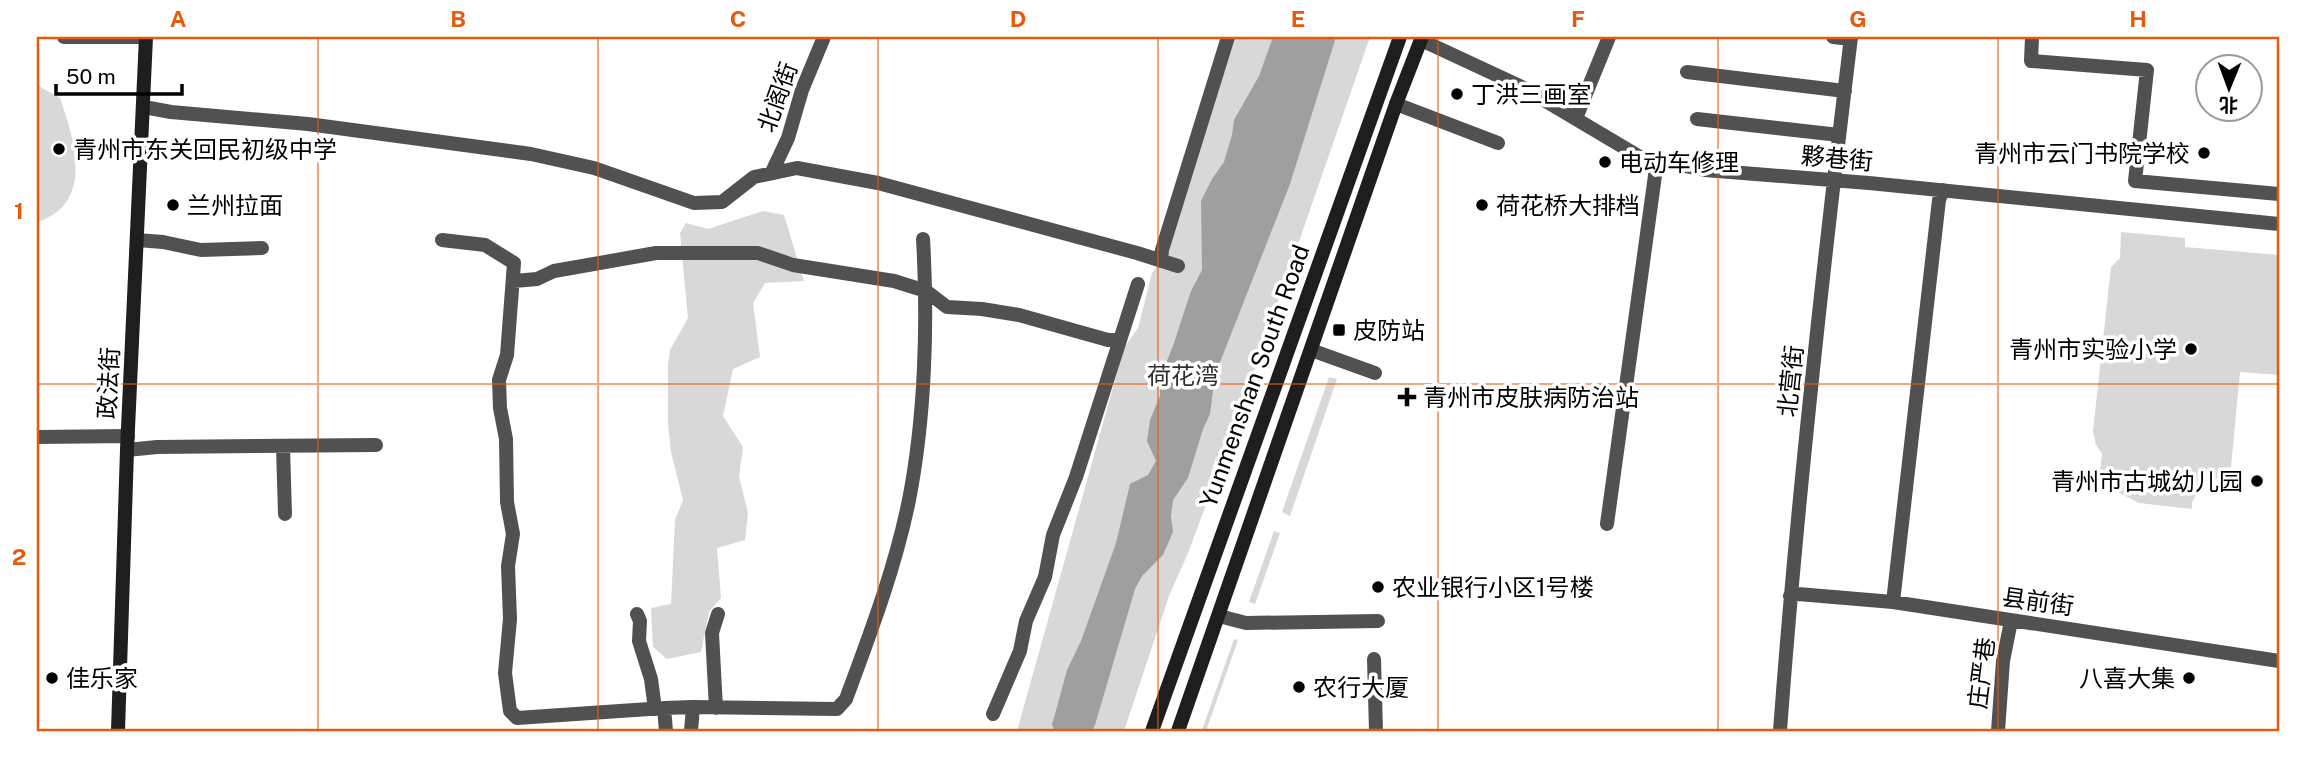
<svg xmlns="http://www.w3.org/2000/svg" width="2316" height="768" viewBox="0 0 2316 768" font-family="'Public Sans','Noto Sans SC',sans-serif">
<style>
.green{fill:#d8d8d8}
.water{fill:#9f9f9f}
.lines{fill:none;stroke-linecap:round;stroke-linejoin:round}
.street{stroke:#515151;stroke-width:14}
.secondary{stroke:#1e1e1e;stroke-width:14}
.grid{fill:none;stroke:#e8590c;stroke-width:2;stroke-opacity:0.55}
.poi-dot{fill:#000;stroke:#fff;stroke-width:2.5}
.labels{text-anchor:middle;dominant-baseline:central;stroke-width:7;stroke-linejoin:round;paint-order:stroke}
.poi-label{font-size:24px;fill:#000;stroke:#fff;text-anchor:start}
.street-label{font-size:24px;fill:#000;stroke:#fff}
.park-label{font-size:24px;fill:#2f2f2f;stroke:#fff}
.neatline{fill:none;stroke:#e8590c;stroke-width:2.5}
.grid-label{font-size:23px;text-anchor:middle;font-weight:bold;fill:#e8590c}
</style>
<rect width="100%" height="100%" fill="#fff"/>
<path class="green" d="M1235 37H1370L1230 440 1215 460 1211 474 1210 494 1188 553 1169 596 1124 731H1017L1124 348 1138 328 1152 273 1161 261Z
M37 85 60 98C75 141 94 204 37 222Z
M763 211 784 215 804 281 765 283 753 303 760 357 733 369 723 416 743 447 739 476 748 513 745 540 717 548 721 598 709 612 701 652 667 659 653 647 651 608 671 604 675 520 683 500 671 452 668 424V366L670 350 688 318 680 233 686 223 708 229Z
M2121 232 2185 238V247L2279 255V375L2240 372 2230 478 2202 479 2192 503V509L2139 503 2099 482 2102 454 2096 445 2093 431 2111 267 2120 258Z
M1329 377 1337 379 1290 516 1282 512Z
M1274 531 1280 533 1255 604 1249 602Z
M1234 639 1238 640 1206 731 1202 730Z"/>
<path class="water" d="M1273 37H1336L1290 184 1215 375 1210 414 1203 429 1188 478 1173 500 1171 517 1173 532 1163 555 1142 576 1135 589 1095 725 1092 731H1055L1052 725 1067 670 1081 641 1116 543 1130 484 1148 475 1156 461 1147 441 1150 420 1160 396V378L1173 346 1191 291 1202 270 1201 201 1212 179 1224 162 1232 135 1234 120 1259 76Z"/>
<g class="lines">
<path class="street" d="M64 37H146
M1833 37 1851 39
M2032 37 2031 61 2147 70 2135 181 2279 194
M1421 40 1522 87 1640 157 1705 170 1869 183 2279 224
M1687 72 1845 91
M1396 104 1498 143
M144 107 171 112 308 124 531 154 594 168 694 203 722 202 754 177 797 168 878 183 1137 253 1178 266
M1576 118 1609 37
M1697 119 1839 135
M772 172 788 138 802 90 824 37
M137 240 163 242 201 250 262 248
M442 240 485 245 514 263 507 355 499 380 500 408 506 439 507 502 513 534 508 566 510 619 505 673 510 711 517 718 664 708
M1161 261 1162 250 1228 37
M514 281 537 279 554 271 656 253H758L793 265 894 281 926 291 947 307 982 309 1019 315 1108 340H1120
M1311 350 1375 373
M37 437 128 436
M283 447 285 514
M127 450 157 447 376 445
M1607 524 1657 161
M1790 596 1798 594 1893 602 2279 661
M1893 602 1939 200 1943 190
M637 614 640 621 639 641 651 679 655 709
M1219 616 1246 623 1378 621
M1374 659 1376 731
M693 707 837 709 846 699C870 634 895 569 909 500 925 418 928 323 923 239
M716 708 712 633 718 614
M993 714 1020 651 1026 621 1045 577 1053 535 1076 477 1138 284
M666 731 664 708 693 707 691 731
M1780 731C1797 499 1823 267 1851 37
M1998 731 2003 661 2011 621"/>
<path class="secondary" d="M118 731 127 450 146 37
M1152 731 1400 37
M1178 731 1396 104 1422 37"/>
</g>
<path class="grid" d="M318 37V731M598 37V731M878 37V731M1158 37V731M1438 37V731M1718 37V731M1998 37V731M37 384H2279"/>
<g class="poi-dot">
<circle cx="1457" cy="94" r="7"/>
<circle cx="59" cy="149" r="7"/>
<circle cx="2204" cy="153" r="7"/>
<circle cx="1605" cy="162" r="7"/>
<circle cx="173" cy="205" r="7"/>
<circle cx="1482" cy="205" r="7"/>
<rect x="1332" y="323" width="14" height="14" rx="3.5"/>
<circle cx="2191" cy="349" r="7"/>
<path d="M1403.5 386.5h7v7h7v7h-7v7h-7v-7h-7v-7h7z"/>
<circle cx="2257" cy="481" r="7"/>
<circle cx="1378" cy="587" r="7"/>
<circle cx="52" cy="678" r="7"/>
<circle cx="2189" cy="678" r="7"/>
<circle cx="1299" cy="687" r="7"/>
</g>
<g class="labels">
<g class="poi-label">
<text x="1471" y="94">丁洪三画室</text>
<text x="73" y="149">青州市东关回民初级中学</text>
<text x="2190" y="153" text-anchor="end">青州市云门书院学校</text>
<text x="1619" y="162">电动车修理</text>
<text x="187" y="205">兰州拉面</text>
<text x="1496" y="205">荷花桥大排档</text>
<text x="1353" y="330">皮防站</text>
<text x="2177" y="349" text-anchor="end">青州市实验小学</text>
<text x="1423" y="397">青州市皮肤病防治站</text>
<text x="2243" y="481" text-anchor="end">青州市古城幼儿园</text>
<text x="1392" y="587">农业银行小区1号楼</text>
<text x="66" y="678">佳乐家</text>
<text x="2175" y="678" text-anchor="end">八喜大集</text>
<text x="1313" y="687">农行大厦</text>
</g>
<g class="street-label">
<text transform="translate(777 97) rotate(-70)">北阁街</text>
<text transform="translate(1837 158) rotate(5)">夥巷街</text>
<text transform="translate(1254 376) rotate(-70)">Yunmenshan South Road</text>
<text transform="translate(1790 381) rotate(-84)">北营街</text>
<text transform="translate(108 383) rotate(-87)">政法街</text>
<text transform="translate(2038 601) rotate(8)">县前街</text>
<text transform="translate(1981 673) rotate(-83)">庄严巷</text>
</g>
<g class="park-label">
<text x="1183" y="375">荷花湾</text>
</g>
</g>
<rect width="2316" height="768" fill="none" stroke="#ffffff" stroke-width="77"/>
<g transform="translate(2229 88) rotate(181)"><circle r="33" fill="#ffffff" stroke="#999999" stroke-width="2"/>
<path d="M0-5L12 26L0 18L-12 26Z" fill="#000000"/>
<text y="-10" font-size="19" font-weight="bold" text-anchor="middle" fill="#000000">北</text>
</g>
<path d="M56 84v10h126v-10" fill="none" stroke="#000000" stroke-width="3.5"/>
<text x="66" y="84" font-size="21" fill="#000000" stroke="#ffffff" stroke-width="5" paint-order="stroke">50 m</text>
<rect x="38" y="38" width="2240" height="692" class="neatline"/>
<g class="grid-label">
<text x="178" y="27">A</text>
<text x="458" y="27">B</text>
<text x="738" y="27">C</text>
<text x="1018" y="27">D</text>
<text x="1298" y="27">E</text>
<text x="1578" y="27">F</text>
<text x="1858" y="27">G</text>
<text x="2138" y="27">H</text>
<text x="19" y="219">1</text>
<text x="19" y="565">2</text>
</g>
</svg>
